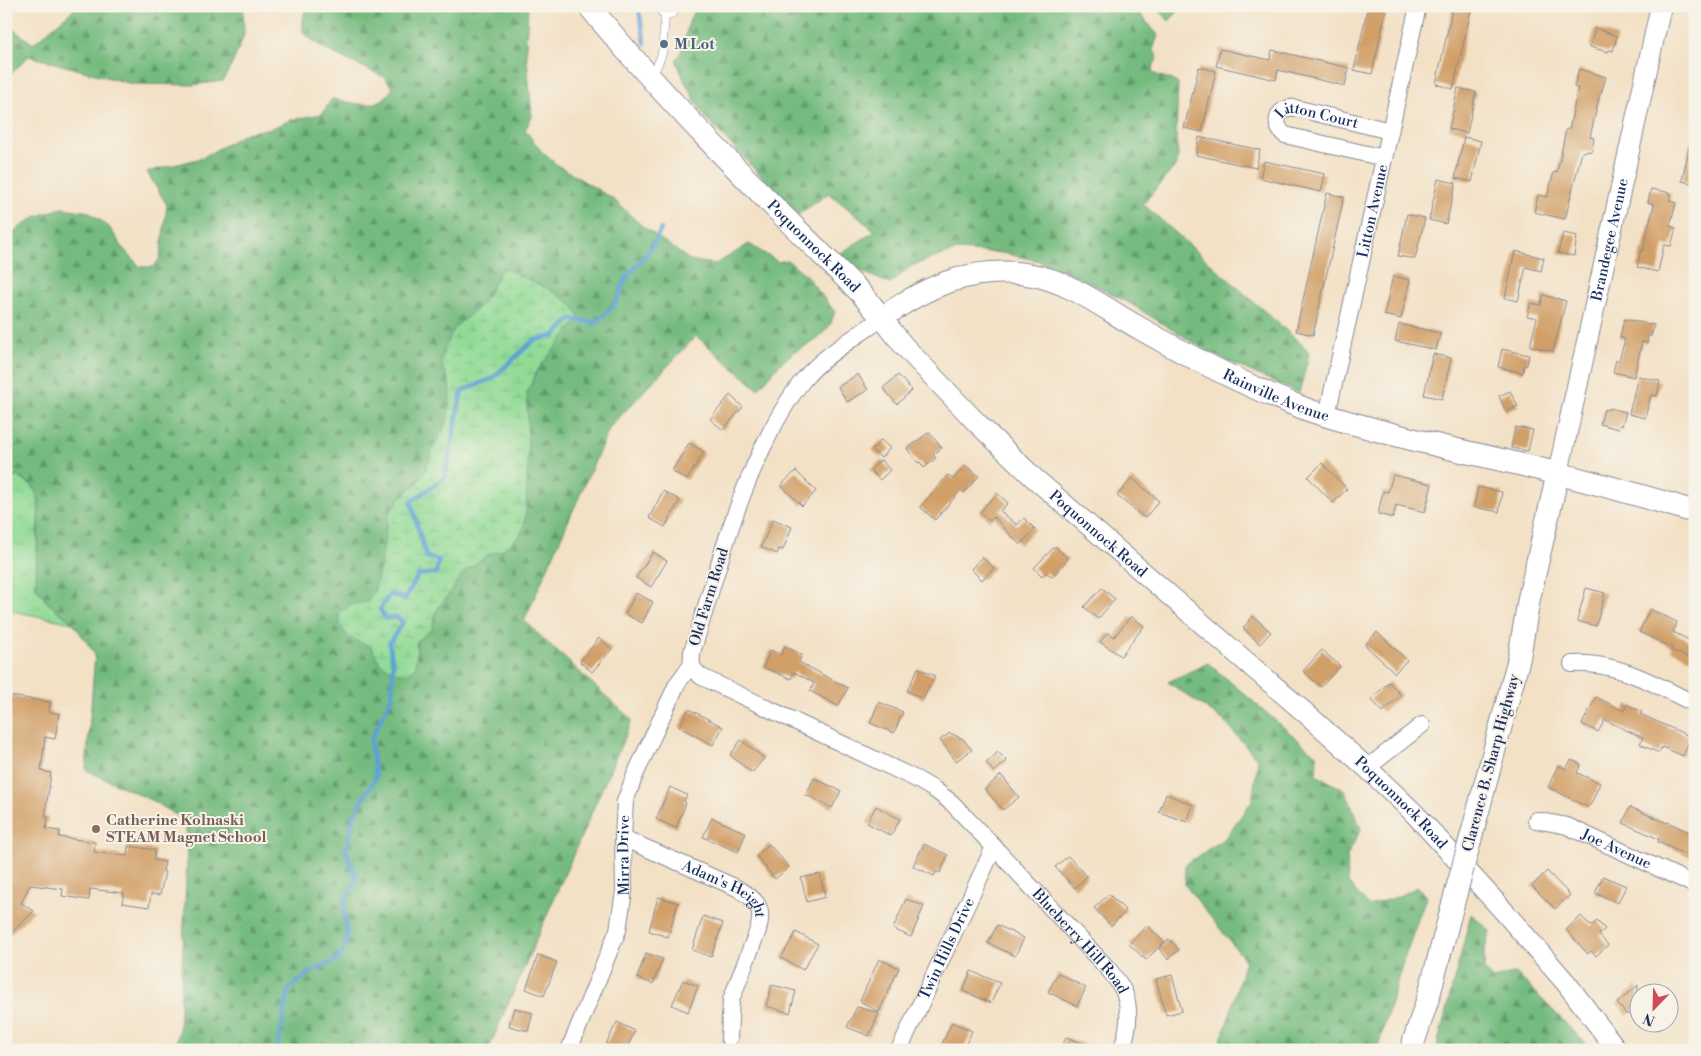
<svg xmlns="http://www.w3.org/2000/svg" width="1701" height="1056" viewBox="0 0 1701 1056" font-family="'Libre Bodoni',serif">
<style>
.grass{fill:url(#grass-tufts);stroke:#56857a}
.forest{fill:url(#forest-firs);stroke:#48756e}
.wetland{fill:url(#wetland-marsh);stroke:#56857a}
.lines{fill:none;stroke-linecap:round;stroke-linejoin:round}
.stream{stroke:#5da2d2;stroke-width:4.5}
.building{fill:#d1a069}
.service-casing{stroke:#878892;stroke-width:9}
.minor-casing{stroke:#878892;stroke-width:18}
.tertiary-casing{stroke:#878892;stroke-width:22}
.secondary-casing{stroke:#878892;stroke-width:24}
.service{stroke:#fff;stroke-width:8}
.minor{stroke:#fff;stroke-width:16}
.tertiary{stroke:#fff;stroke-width:20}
.secondary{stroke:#fff;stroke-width:22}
.secondary-bridge-casing{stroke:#878892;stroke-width:24;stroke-linecap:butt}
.secondary-bridge{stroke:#fff;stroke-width:22}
.service-dot{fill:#5c6f8a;stroke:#f7f3e8;stroke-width:2}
.education-dot{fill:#8d6e63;stroke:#f7f3e8;stroke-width:2}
.labels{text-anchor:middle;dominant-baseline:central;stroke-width:4;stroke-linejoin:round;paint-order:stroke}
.service-label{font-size:15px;font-weight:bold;fill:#4e5e75;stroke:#f7f3e8;text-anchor:start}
.street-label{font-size:15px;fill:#1b2f5e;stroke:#f7f3e8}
.education-label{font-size:15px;font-weight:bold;fill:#785e54;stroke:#f7f3e8;text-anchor:start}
</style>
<defs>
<pattern id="grass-tufts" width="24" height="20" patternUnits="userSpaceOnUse" patternTransform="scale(1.25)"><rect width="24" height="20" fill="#92db96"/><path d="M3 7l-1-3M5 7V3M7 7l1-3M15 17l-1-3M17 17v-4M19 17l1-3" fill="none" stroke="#7dbc84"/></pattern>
<pattern id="forest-firs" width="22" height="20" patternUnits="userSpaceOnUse" patternTransform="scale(1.25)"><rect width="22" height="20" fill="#75bb7f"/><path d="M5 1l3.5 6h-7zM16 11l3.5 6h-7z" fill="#5f986b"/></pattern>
<pattern id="wetland-marsh" width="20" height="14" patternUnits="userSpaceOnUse" patternTransform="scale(1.25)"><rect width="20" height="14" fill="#92db96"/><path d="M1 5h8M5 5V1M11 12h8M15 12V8" fill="none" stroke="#7dbc84"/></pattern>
</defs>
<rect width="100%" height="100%" fill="#f7f3e8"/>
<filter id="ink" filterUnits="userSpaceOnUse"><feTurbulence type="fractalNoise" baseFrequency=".02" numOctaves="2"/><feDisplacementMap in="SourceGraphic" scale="10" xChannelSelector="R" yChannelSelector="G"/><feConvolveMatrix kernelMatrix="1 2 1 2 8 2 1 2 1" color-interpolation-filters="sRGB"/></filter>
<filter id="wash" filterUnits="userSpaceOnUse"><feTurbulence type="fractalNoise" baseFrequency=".0096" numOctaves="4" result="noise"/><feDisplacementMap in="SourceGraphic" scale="20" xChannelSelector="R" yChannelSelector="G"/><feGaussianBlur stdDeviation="1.12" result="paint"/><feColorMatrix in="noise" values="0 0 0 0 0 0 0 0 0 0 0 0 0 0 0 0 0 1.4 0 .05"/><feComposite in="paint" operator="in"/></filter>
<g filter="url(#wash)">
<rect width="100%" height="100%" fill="#f3e1c6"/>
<path class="grass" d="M17 476 33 486 39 500 36 587 47 602 73 623 6 610V483Z"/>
<path class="forest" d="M78 6H243L244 35 233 62 223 81 192 85 132 84 29 56 6 79V24L33 44Z
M306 6H341L347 13 352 6H528L526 47 532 117 525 130 542 152 557 165 613 199 641 225 691 261 716 264 749 244 778 262 787 260 804 273 835 312 830 325 818 339 794 352 780 364 758 389 696 336 610 427 524 621 632 720 488 1050H174L179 1031 188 838 183 819 153 801 86 770 95 654 73 623 47 602 36 587 39 500 33 486 17 476 6 483V237L35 217 62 208 89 212 109 227 123 248 140 267H154L160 258 167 205 147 172 202 158 246 133 272 128 291 120 322 114 332 99C357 103 377 113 393 88L384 77 324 49 303 33V20Z
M698 6H1133L1158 35 1153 50 1158 57 1152 68 1153 73C1161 78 1171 77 1178 84L1176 137 1178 156 1176 165 1143 204 1306 348 1309 354 1299 393 1210 353 1131 304 1070 273 1040 261 1003 253 957 250 911 266 890 284 854 268 838 255 875 231 829 193 798 215 704 116 685 82 676 60C688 46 684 21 698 6Z
M1156 6H1183L1169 21Z
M1208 663 1317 756 1316 775 1345 790 1361 829 1347 856 1348 883 1369 906 1394 898 1418 887 1426 897 1403 962 1377 1050H1217L1228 1021 1245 960 1185 885V865L1225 838 1252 801 1258 760 1223 720 1168 682Z
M1471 914 1490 931 1484 953V970L1493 979 1516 973 1589 1047 1588 1050H1436Z"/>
<path class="wetland" d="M505 268C522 278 579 298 579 319L538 369 527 393 528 454 526 509 524 528 520 535 503 550 489 554 462 574 453 589 436 611 432 629 417 641 416 665 413 670 407 674 394 672 380 663 371 647 350 638 340 626 339 612 352 604 368 602 375 589 382 558 388 515 399 499 417 483 425 472 431 453 447 421 450 403 449 381 441 364 444 349 455 327 480 306 490 291 501 269Z"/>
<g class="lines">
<path class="stream" d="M638 6 645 43
M277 1050 289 989 312 971 339 959 347 940 344 902 357 878 346 851 354 815 376 777 370 741 392 697 393 664 389 643 403 622 397 617 386 619 380 609 390 594 405 599 418 575 436 573 439 560 426 557 411 502 445 477 462 391 493 378 534 340 554 336 571 319 596 323 615 304 626 278 652 247 661 229"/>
</g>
<g id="blocks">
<path class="building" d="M1368 6H1387L1372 74 1354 70Z
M1453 6H1472L1453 89 1436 84Z
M1595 28 1617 36 1613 51 1609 50 1608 52 1590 47Z
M1220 49 1270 60 1272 50 1349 68 1345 86 1278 70 1276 80 1216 66Z
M1199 67 1216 71 1202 132 1184 128Z
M1579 69 1606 77 1601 94H1600L1590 137 1594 138 1592 151 1582 152 1565 219 1534 212 1538 195 1547 197 1554 172 1557 173 1566 129 1569 130 1578 88 1574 87Z
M1458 88 1476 92 1467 133 1449 129Z
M1199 137 1260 150 1256 168 1196 155Z
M1464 137 1481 141 1472 182 1455 178Z
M1690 143 1695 144V184L1682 181Z
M1264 161 1325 174 1321 192 1260 178Z
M1438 179 1456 183 1446 224 1429 220Z
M1651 189 1671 193 1670 201 1676 203 1670 226 1676 228 1671 246 1664 245 1658 272 1637 267 1641 250 1643 251 1644 246 1654 204 1648 202Z
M1327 193 1344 197 1313 335 1296 331Z
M1407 214 1425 218 1415 259 1398 256Z
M1563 233 1577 236 1574 256 1558 253Z
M1515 251 1544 258 1541 271 1526 267 1518 301 1505 298Z
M1393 276 1410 280 1401 319 1384 315Z
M1543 295 1566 301 1553 351 1530 346 1537 318 1527 316 1531 303 1541 305Z
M1624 319 1654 325 1651 336H1648L1647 343 1642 342 1634 377 1613 372 1616 360 1619 361 1625 339 1620 338Z
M1399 324 1440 333 1436 350 1395 341Z
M1502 349 1529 355 1527 365H1524L1523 373 1498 367Z
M1433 354 1451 358 1442 399 1424 395Z
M858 374 868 390 847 402 838 387Z
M898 375 912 390 897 404 883 388Z
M1638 376 1660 381 1657 396 1651 395 1645 418 1629 414Z
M1510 391 1518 406 1506 412 1499 396Z
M730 395 743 407 723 430 710 419Z
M1609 408 1626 412 1622 426 1619 425 1618 429 1600 424 1604 409 1608 410Z
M1515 427 1533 430 1528 451 1511 448Z
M929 432 942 448 933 455 936 458 924 468 920 462 918 463 907 449Z
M881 440 890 448 881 458 872 450Z
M689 443 704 452 687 480 672 471Z
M881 460 890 470 880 480 870 470Z
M1322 463 1347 489 1333 503 1308 477Z
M965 465 979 476 964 493 961 490 935 520 920 507 948 475 953 479Z
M796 471 816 491 802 506 781 485Z
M1393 475 1432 484 1425 512 1396 505 1393 518 1378 514 1383 491 1388 492Z
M1132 478 1159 501 1145 518 1117 496Z
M1478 487 1502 492 1499 512 1474 507Z
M663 491 680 500 665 527 649 518Z
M997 493 1008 503 1000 511 1017 525 1024 518 1035 529 1020 545 994 517 990 521 980 512Z
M773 519 792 527 783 550 779 549 777 554 761 547Z
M1055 546 1068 559 1052 577 1046 572 1042 576 1034 568Z
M653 552 667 561 651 587 636 578Z
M982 557 994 568 982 580 971 569Z
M1102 588 1115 599 1098 619 1084 607Z
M1586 588 1605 593 1596 626 1577 621Z
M636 593 653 602 642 623 625 614Z
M1650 609 1677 622 1673 632 1695 643V661L1671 650 1672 647 1639 632Z
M1131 616 1144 626 1121 656 1100 642 1108 632 1114 637Z
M1253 616 1271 632 1260 644 1243 628Z
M1377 632 1407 660 1395 673 1365 645Z
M599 638 612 649 592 672 580 662Z
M785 646 802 655 799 662 848 688 838 706 810 691 814 683 794 672 791 679 763 667 771 650 781 655Z
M1322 650 1340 666 1321 687 1303 671Z
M918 668 935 676 923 699 907 691Z
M1389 682 1401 695 1383 712 1371 699Z
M11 696 50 702 49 712 59 714 55 739 45 737 41 771 51 773 45 817H48L46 829 60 831 59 837 95 842 94 852 127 856 128 846 155 850 154 860 165 862 163 871 165 872 160 895 151 894 149 907 122 903 124 893 90 889 89 900 62 896 63 889 30 885 21 903 34 911 6 938V706L9 707Z
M1596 697 1624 711 1627 704 1642 712 1640 714 1691 737 1683 756 1662 747 1659 753 1640 744 1643 738 1605 720 1598 732 1582 724Z
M879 702 903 712 894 733 870 723Z
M689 709 723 727 713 745 679 727Z
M950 733 963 739 972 750 956 761 940 740Z
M741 740 764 758 752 773 730 755Z
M998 752 1007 761 994 772 986 763Z
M1571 760 1581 764 1577 773 1600 783 1591 804 1587 807 1548 787 1558 765 1566 769Z
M1001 775 1019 797 1003 810 985 789Z
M814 778 841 791 832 808 806 795Z
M670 787 687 795 684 801 686 803 676 828 656 819Z
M1166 794 1193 805 1187 822 1159 812Z
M876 806 900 819 891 836 867 823Z
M1630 807 1667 823 1668 822 1695 835V859L1658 842 1659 839 1623 823Z
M712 818 746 833 738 852 703 837Z
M769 844 789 867 775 879 756 856Z
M924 844 948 855 940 873 937 871 934 876 913 866Z
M1068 856 1087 876 1075 888 1055 867Z
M1547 871 1570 895 1555 909 1532 886Z
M820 874 825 897 807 902 801 878Z
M1603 876 1626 886 1618 903 1595 893Z
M1109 894 1126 911 1111 926 1094 908Z
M658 897 678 903 668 937 649 931Z
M906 899 924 906 911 937 893 929Z
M703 916 723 923 711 957 692 950Z
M1581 916 1591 926 1597 921 1605 929 1599 935 1608 945 1596 956 1591 951 1588 954 1566 930Z
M997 925 1024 938 1015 956 988 943Z
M1147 925 1164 942 1146 960 1129 944Z
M796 932 818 944 803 970 781 958Z
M1169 939 1179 950 1168 959 1159 949Z
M646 953 663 959 653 984 637 978Z
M538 955 557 962 544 996 526 989Z
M879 959 899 968 879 1012 860 1001Z
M971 971 1000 983 991 1003 963 991Z
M1058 973 1086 988 1077 1006 1048 992Z
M1172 975 1182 1011 1166 1015 1156 979Z
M683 980 698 986 688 1012 672 1005Z
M772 985 796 991 790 1013 766 1006Z
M1638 985V1006L1627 1015 1617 1003Z
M857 1007 879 1013 869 1036 847 1027Z
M514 1008 533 1013 528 1031 509 1026Z
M617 1022 635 1031 626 1050H619L606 1044Z
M952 1022 972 1031 963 1050H939Z
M1066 1037 1098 1049 1097 1050H1061Z"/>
</g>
</g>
<g filter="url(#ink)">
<use href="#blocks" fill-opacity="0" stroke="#878892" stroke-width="1"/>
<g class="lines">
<g class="service-casing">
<path id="service" d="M659 6 660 10 665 15
M665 15 673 13 677 6
M653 75 662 54 665 15"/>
</g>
<g class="minor-casing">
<g id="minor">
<path id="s1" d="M1384 158 1285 135C1271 124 1278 106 1295 108L1390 131"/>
<path id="s2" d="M882 318C855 338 825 354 804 379 787 400 774 424 763 447 731 513 714 583 692 652 691 665 691 669 702 677L916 779 935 790 952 803 994 847 1110 971C1115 978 1123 987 1125 995 1131 1012 1128 1034 1121 1050"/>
<path id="s3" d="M1327 415 1418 6"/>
<path d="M1572 664C1617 661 1656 685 1695 704"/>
<path d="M1367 768 1422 725"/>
<path id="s4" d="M1536 820 1567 826 1695 885"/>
<path id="s5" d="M623 838 737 888C756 900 765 906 758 930L731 1000 729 1038"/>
<path id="s6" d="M569 1050 618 930 624 891 623 838 625 801 635 775 677 684 691 665"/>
<path id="s7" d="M899 1050 994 847"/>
</g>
</g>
<g class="tertiary-casing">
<g id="tertiary">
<path id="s8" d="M882 318 903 345 977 423 1033 477 1310 717 1367 768 1413 812 1501 908 1567 984 1617 1050"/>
<path id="s9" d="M1558 473 1661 6"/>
</g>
</g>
<g class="secondary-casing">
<g id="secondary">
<path id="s10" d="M589 6C672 108 767 200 860 292L882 318C927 285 975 265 1032 275 1070 281 1108 311 1141 329 1192 358 1244 385 1298 406 1314 413 1332 417 1348 422 1393 435 1438 446 1484 456 1555 472 1625 490 1695 512"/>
<path d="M1474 826 1519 658 1529 598 1558 473"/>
<path d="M1411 1050 1429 995 1450 915"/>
</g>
</g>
<use href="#service" class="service"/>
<use href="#minor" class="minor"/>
<use href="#tertiary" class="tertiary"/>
<use href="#secondary" class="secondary"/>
<g class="secondary-bridge-casing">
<path id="secondary-bridge" d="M1450 915 1474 826"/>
</g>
<use href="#secondary-bridge" class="secondary-bridge"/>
</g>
</g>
<circle class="service-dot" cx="664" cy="44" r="5"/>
<circle class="education-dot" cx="96" cy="829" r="5"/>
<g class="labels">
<g class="service-label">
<text x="674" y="44">M Lot</text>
</g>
<g class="street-label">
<text stroke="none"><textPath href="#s1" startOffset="165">Litton Court</textPath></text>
<text stroke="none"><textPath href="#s3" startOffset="209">Litton Avenue</textPath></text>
<text stroke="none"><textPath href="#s9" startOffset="239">Brandegee Avenue</textPath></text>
<text stroke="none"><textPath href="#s10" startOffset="329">Poquonnock Road</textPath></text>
<text stroke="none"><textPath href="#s10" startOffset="862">Rainville Avenue</textPath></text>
<text stroke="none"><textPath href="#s8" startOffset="306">Poquonnock Road</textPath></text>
<text transform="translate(709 597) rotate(-73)">Old Farm Road</text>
<text transform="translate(1491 763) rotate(-75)">Clarence B. Sharp Highway</text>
<text stroke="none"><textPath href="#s8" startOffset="711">Poquonnock Road</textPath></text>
<text stroke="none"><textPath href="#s4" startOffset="86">Joe Avenue</textPath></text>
<text stroke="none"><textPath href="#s6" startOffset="205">Mirra Drive</textPath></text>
<text stroke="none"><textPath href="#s5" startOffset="115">Adam's Height</textPath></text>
<text stroke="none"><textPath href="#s2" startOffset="894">Blueberry Hill Road</textPath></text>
<text stroke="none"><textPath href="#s7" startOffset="112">Twin Hills Drive</textPath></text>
</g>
<g class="education-label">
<text x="106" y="820">Catherine Kolnaski<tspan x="106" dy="17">STEAM Magnet School</tspan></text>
</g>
</g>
<rect width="1701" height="1056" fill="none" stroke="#f7f3e8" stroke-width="25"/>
<g transform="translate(1654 1008) rotate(203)"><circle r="24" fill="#f7f3e8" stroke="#9fa5b1"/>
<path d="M0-4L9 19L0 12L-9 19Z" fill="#d1495b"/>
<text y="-8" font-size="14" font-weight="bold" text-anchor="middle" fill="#1b2f5e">N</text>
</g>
</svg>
